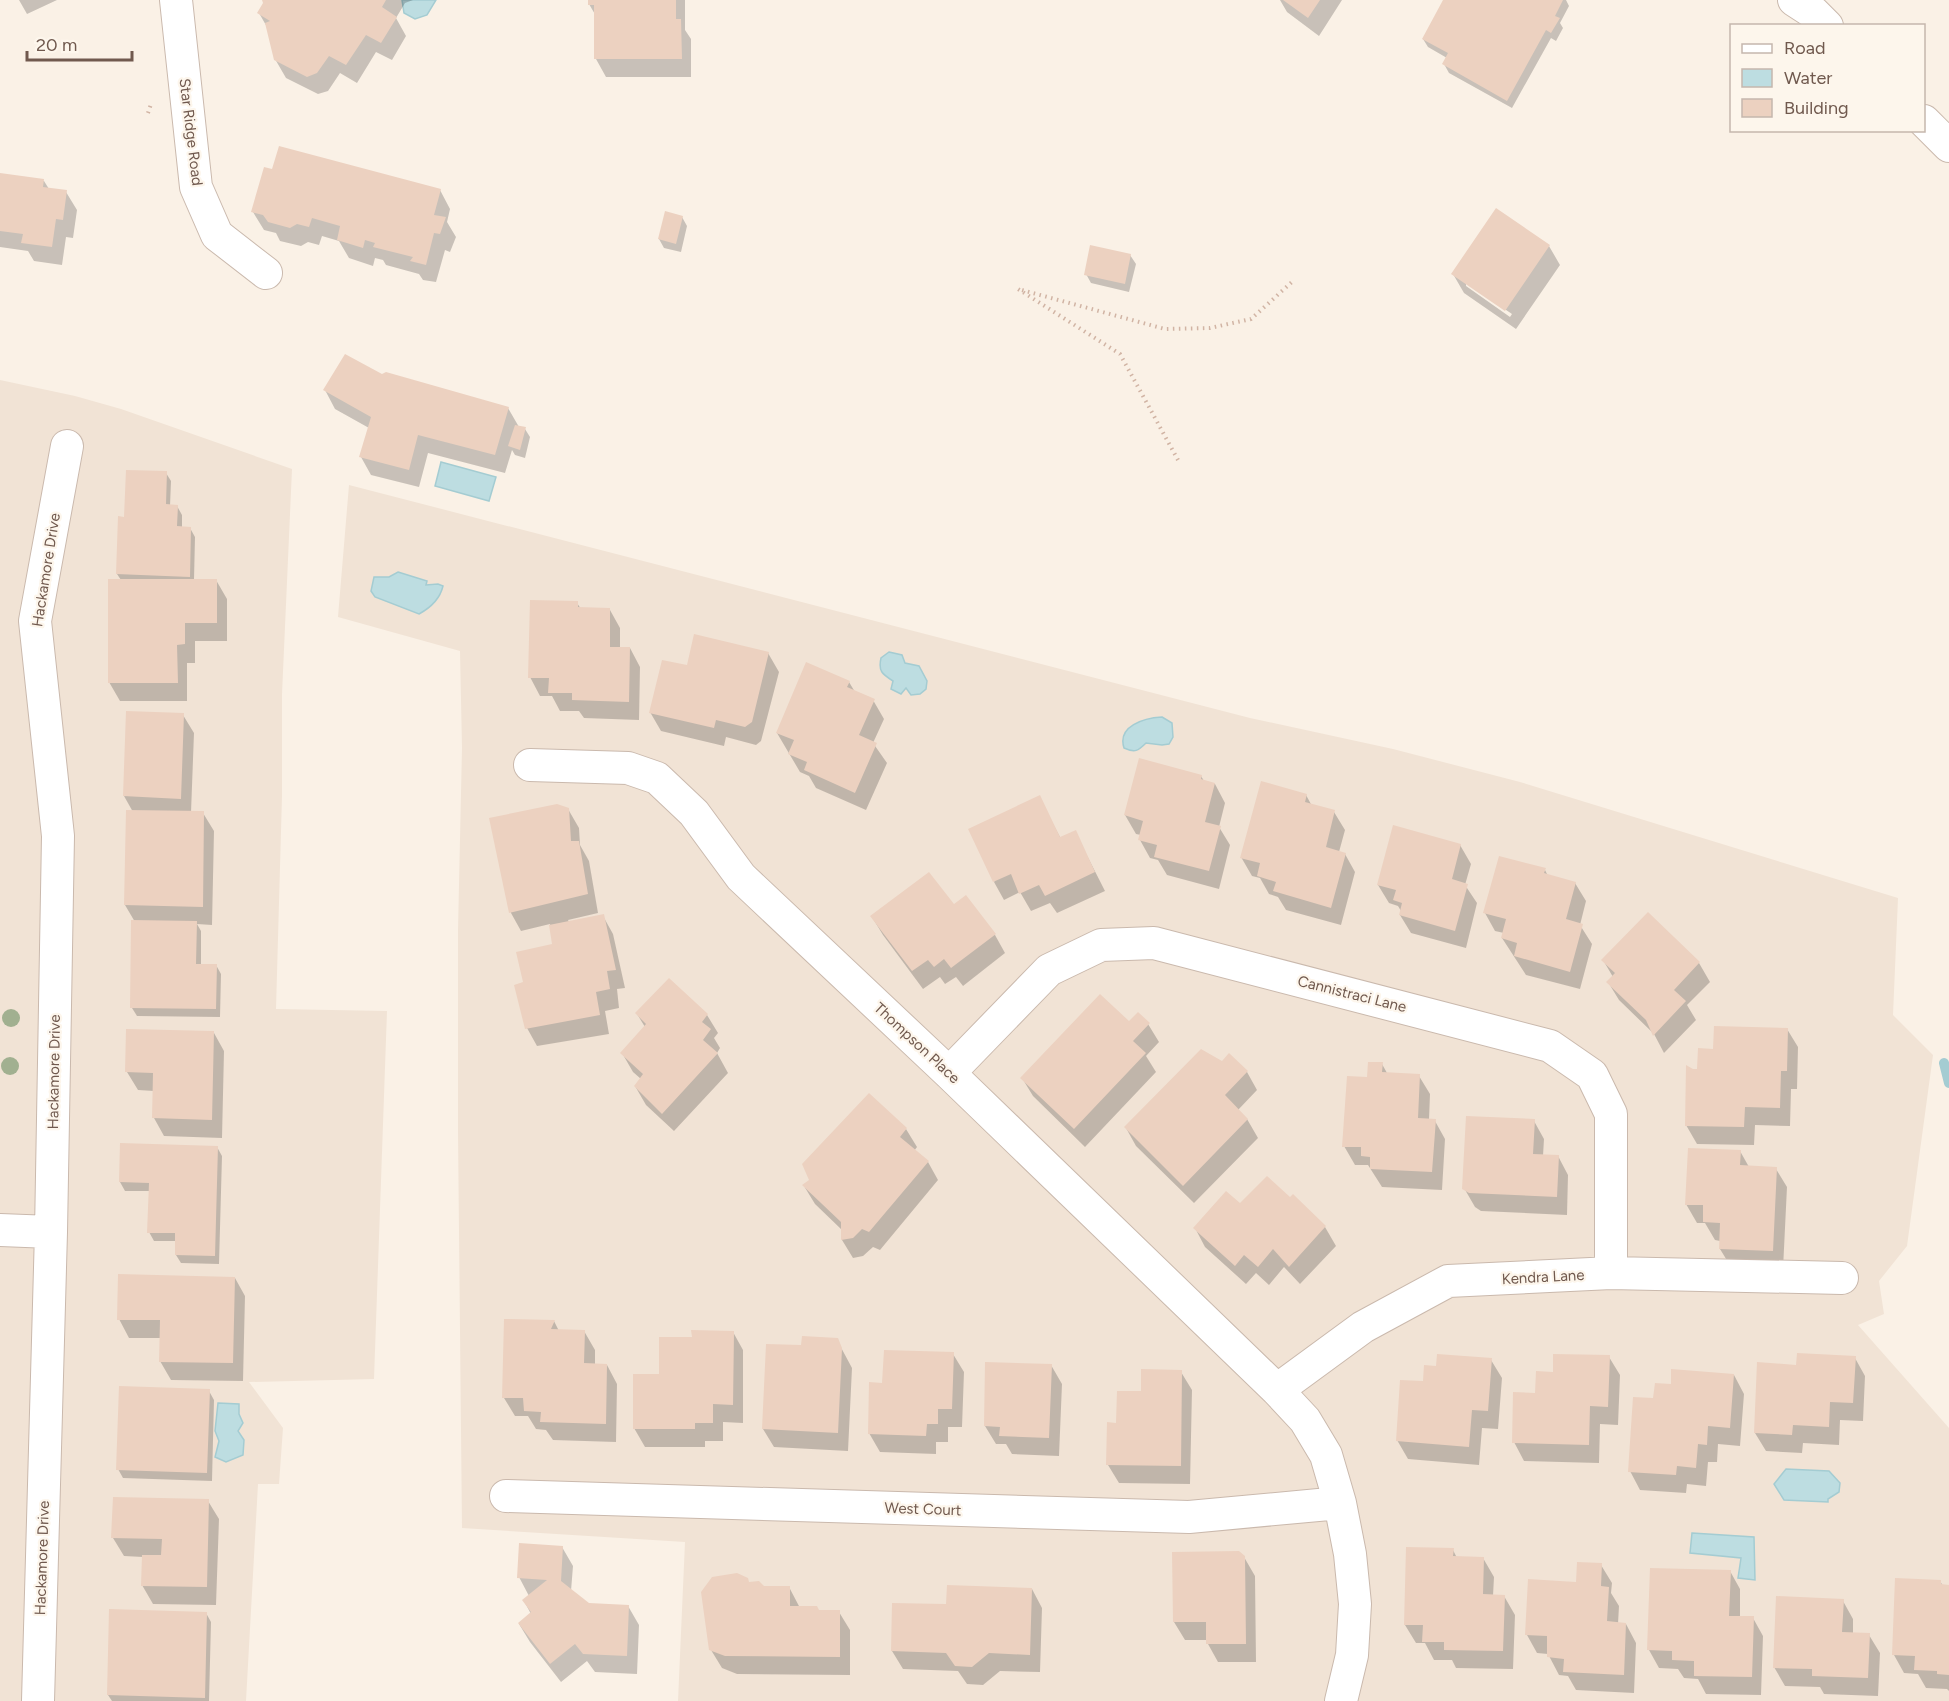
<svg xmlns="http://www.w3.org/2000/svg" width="1949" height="1701" viewBox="0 0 1949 1701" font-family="Figtree,sans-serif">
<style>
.residential{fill:#f1e3d5}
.water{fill:#bddde1;stroke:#a4ccd2;stroke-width:1.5}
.shadow{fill:#0003;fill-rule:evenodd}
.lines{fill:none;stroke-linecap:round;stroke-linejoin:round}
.stream{stroke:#a4ccd2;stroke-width:10}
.building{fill:#ecd1c0}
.minor-casing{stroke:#cab9ad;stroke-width:34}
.path{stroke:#d1b4a4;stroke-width:4;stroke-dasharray:1.5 4.5;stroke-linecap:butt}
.minor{stroke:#fff;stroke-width:32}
.tree{fill:#a1b090}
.labels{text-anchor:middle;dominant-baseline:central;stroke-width:4.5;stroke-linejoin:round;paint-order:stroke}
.street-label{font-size:15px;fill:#70594e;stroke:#fdf6ec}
</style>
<rect width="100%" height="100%" fill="#faf1e6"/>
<path class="residential" d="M0 380 75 396 121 409 292 469 282 694V796L276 1009 387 1011 374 1379 249 1382 283 1428 279 1484H258L246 1701H0Z
M349 485 1250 718 1393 749 1520 782 1898 898 1893 1015 1933 1055 1907 1246 1879 1281 1884 1314 1858 1325 1949 1428V1701H678L685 1542 462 1528 458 1132V931L462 748 460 651 338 617Z"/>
<path class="water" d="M402 0H436L427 15 415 19 404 13Z
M441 462 496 477 489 501 435 486Z
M398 572 427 581 426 585 438 584 443 586C440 599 430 608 419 614L375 597 371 591 374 577H389Z
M889 652 902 655 905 663 919 666 927 681 926 689 920 694 911 695 906 688 901 694 891 689 893 681C882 674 878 671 881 658Z
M1162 717 1172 723 1173 737 1169 744 1162 745 1146 743C1138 751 1135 753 1124 748 1117 726 1144 718 1162 717Z
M218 1403 239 1404V1414L243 1423 238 1431 244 1440 243 1455 226 1462 215 1457 219 1441 215 1431Z
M1786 1469 1829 1471 1840 1483 1839 1492 1828 1499V1502L1784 1500 1774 1484Z
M1692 1533 1754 1537 1755 1580 1738 1578 1741 1558 1690 1553Z"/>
<path class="shadow" d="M19 0H57L27 14Z
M264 0H413L405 3 396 18 406 36 392 60 376 52 357 83 340 73 328 91 318 94 286 78 275 59 267 27 259 13 265 4Z
M589 0H685V30L691 39V77H606L596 59V16L589 4Z
M1280 0H1342L1319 36 1287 12Z
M1445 0H1566L1569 6 1560 23 1563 28 1556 41 1551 38 1512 108 1449 73 1444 64 1447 58 1428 47 1423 39Z
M0 175 44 181 49 189 66 192 77 210 73 238 66 237 62 265 34 261 28 251 0 247Z
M440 190 450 209 447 222 456 237 450 252 445 250 436 282 423 280 419 274 386 265 383 260 375 258 373 266 349 258 339 241 322 236 319 245 308 242 301 246 280 241 276 233 264 230 253 212Z
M682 217 687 226 681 252 664 248 659 239Z
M1549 246 1560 265 1516 329 1464 293 1453 274ZM1466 283 1512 314 1510 317 1466 286Z
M1130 255 1136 264 1129 292 1091 283 1086 274Z
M382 376 508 408 519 427 525 429 530 437 525 458 515 455 512 450 505 473 428 453 419 487 371 475 361 457 369 428 335 409 325 390Z
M166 473 171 481 170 506H177L182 515V528H190L195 537 194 580H216L227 599V641H195V663H187V701H120L109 682 121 580 117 574 119 518H126Z
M577 603 581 609 610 610 620 628V648H630L640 667 639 720 584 718 579 711H560L552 696H540L530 677Z
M768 653 779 672 761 741 756 745 726 737 724 746 661 731 650 712 688 667Z
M849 682 855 692 873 700 884 719 873 743 887 763 866 810 816 788 809 776 800 772 777 733Z
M128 713 183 715 194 733 191 813H203L214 831 212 925 197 924 201 931V965H216L221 974 220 1017 137 1016 132 1008 135 922 125 905 133 812 124 796Z
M1201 776 1204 781 1215 784 1225 803 1219 827 1230 845 1219 889 1167 875 1158 860 1150 858 1140 840 1141 835 1136 834 1125 815Z
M1306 795 1312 806 1334 812 1345 830 1339 852 1345 854 1355 872 1341 925 1286 910 1278 897 1269 894 1260 878 1252 876 1241 857Z
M1039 797 1061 839 1075 832 1105 891 1057 913 1050 903 1031 911 1020 892 1004 900 994 882Z
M568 809 579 828 580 845 589 861 598 913 568 920 569 922 603 916 613 934 625 988 617 989 619 1008 605 1011 609 1034 537 1046 527 1028 525 982 554 945 550 924 521 931 511 913 490 819Z
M1460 845 1471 864 1465 885 1477 903 1466 948 1411 933 1400 915 1401 911 1398 906 1389 903 1378 885Z
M1545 870 1548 876 1575 883 1586 901 1580 925 1592 944 1580 989 1526 975 1502 938 1504 933 1495 931 1485 913Z
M966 897 995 935 1005 953 963 986 956 977 945 984 940 977 923 989 883 935 872 917 953 907Z
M1648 914 1699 963 1710 982 1687 1005 1696 1020 1664 1053 1654 1034 1619 1000 1608 982 1613 977 1603 960Z
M637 1014 707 1015 718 1033 714 1038 720 1048 717 1053 728 1073 674 1131 646 1105 635 1086 641 1079 633 1072 622 1053 645 1027Z
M1129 1023 1148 1024 1159 1042 1146 1056 1156 1072 1085 1147 1033 1096 1022 1078Z
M1787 1029 1798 1047 1797 1089H1791L1790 1126 1755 1125 1754 1145 1697 1144 1686 1125 1698 1071 1715 1050Z
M214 1033 224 1051 222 1138 164 1136 154 1118V1091L138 1090 127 1072Z
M1222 1062 1247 1072 1257 1090 1238 1110 1247 1119 1258 1138 1194 1203 1136 1146 1126 1128Z
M1382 1064 1387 1073 1419 1076 1430 1094 1429 1120 1435 1121 1445 1139 1442 1190 1382 1187 1368 1165H1355L1344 1146Z
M1534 1121 1544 1139 1543 1156H1558L1568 1175 1567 1215 1481 1211 1475 1207 1464 1188Z
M906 1129 917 1147 914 1151 928 1162 938 1180 880 1250 873 1247 863 1256 853 1258 842 1240V1230L815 1204 804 1186Z
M217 1147 222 1156 219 1264 181 1263 176 1255V1241H154L149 1232 150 1191H125L120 1182Z
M1740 1151 1749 1167 1776 1169 1787 1187 1783 1269 1731 1267 1720 1249V1241L1715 1240 1705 1223H1697L1686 1204Z
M1293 1196 1325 1227 1336 1246 1300 1284 1284 1267 1269 1285 1256 1273 1246 1284 1205 1247 1195 1228 1240 1205 1290 1199Z
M235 1278 245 1296 243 1381 171 1380 160 1361 161 1338H129L119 1319Z
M554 1321 559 1331H584L595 1350V1365H607L617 1384 616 1442 553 1440 546 1430 536 1429 528 1416H515L504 1398Z
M733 1332 743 1350V1423L723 1422V1441H705V1447H645L634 1428 660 1376 693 1339Z
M837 1340 852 1368 848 1451 774 1447 763 1429 803 1347Z
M953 1354 964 1372 962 1427H948V1442H936V1454L880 1452 869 1433 883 1384Z
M1609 1357 1620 1375 1618 1425 1600 1424 1599 1463 1524 1461 1514 1442 1537 1394 1554 1373Z
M1855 1358 1865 1376 1863 1421 1840 1420 1839 1445 1803 1443 1802 1453 1766 1451 1755 1433 1798 1366Z
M1491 1360 1502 1378 1498 1429 1482 1428 1479 1465 1408 1459 1397 1440 1424 1383 1438 1367Z
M1051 1365 1062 1384 1059 1456 1012 1454 1006 1444H996L985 1426Z
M1181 1372 1192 1390 1190 1484 1119 1483 1108 1465 1118 1424 1142 1393Z
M1734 1375 1744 1394 1740 1446 1718 1444 1717 1462H1708L1706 1486 1687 1484 1686 1493 1640 1490 1630 1471 1655 1400 1672 1386Z
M209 1391 214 1400 212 1481 123 1478 118 1469Z
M208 1501 219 1519 216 1605 153 1604 142 1585 143 1557 124 1556 113 1538Z
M562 1547 573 1566 571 1591 588 1605 628 1606 639 1625 637 1674 595 1672 587 1661 561 1682 530 1642 519 1624 531 1614 524 1601 529 1596 519 1577Z
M1453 1550 1457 1558H1483L1494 1577 1493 1596H1504L1515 1615 1513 1669 1456 1668 1452 1660H1434L1425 1643H1416L1405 1625Z
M1244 1557 1255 1576 1256 1662H1218L1208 1644V1640H1185L1174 1622Z
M1601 1565 1612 1583 1611 1593 1619 1606 1618 1624H1626L1636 1643 1634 1693 1576 1690 1568 1676 1559 1675 1548 1654 1537 1653 1527 1635 1577 1584Z
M1730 1571 1740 1589V1617L1753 1618 1763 1636 1761 1695 1706 1694 1698 1679 1684 1678 1678 1669 1659 1668 1649 1650Z
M1940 1581 1943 1586H1949V1691L1947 1689 1926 1688 1918 1674 1904 1673 1894 1655Z
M750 1583 763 1587H789L800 1608 818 1612H839L850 1630V1675L737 1674 722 1668 711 1650Z
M1032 1589 1042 1608 1040 1672 1000 1671 983 1685 967 1684 958 1671 903 1669 892 1651 947 1606Z
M1843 1601 1853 1619V1634L1869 1635 1880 1653 1878 1696 1824 1694 1820 1687 1785 1686 1774 1667Z
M206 1613 211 1622 209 1701H112L108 1695Z"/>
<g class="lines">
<path class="stream" d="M1944 1063 1949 1083"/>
</g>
<path class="building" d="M262 0H386L382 7 397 17 381 43 366 35 346 65 329 56 317 73 307 77 274 60 265 23 270 21 257 13 263 3Z
M588 0H676V19H681L682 59H594V5H588Z
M1283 0H1320L1308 18Z
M1443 0H1563L1555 16 1560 18 1551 33 1546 30 1507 101 1442 64 1448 53 1422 39Z
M279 146 441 189 434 215 446 217 440 234 434 233 426 265 410 261 413 257 373 247 375 243 365 240 363 248 337 240 340 226 312 218 309 227 297 224 290 228 268 222 263 215 251 212 264 167 272 169Z
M0 173 44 179 43 187 67 190 63 220 56 219 52 247 21 243 23 234 0 231Z
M1496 208 1550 245 1505 311 1451 274Z
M665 211 683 216 676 244 658 239Z
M1090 245 1131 254 1125 284 1084 275Z
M345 354 382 374 386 372 509 407 495 455 418 435 409 470 359 457 371 417 323 390Z
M515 425 526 427 520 450 508 446Z
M126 470 167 471 166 504 178 505 177 526 191 527 190 577 116 574 118 516 124 517Z
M108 579H217V623H185V644L177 645 178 683H108Z
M530 600 578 601V607L610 608V647H630L629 702 572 700V693H548L549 678H528Z
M694 634 769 652 752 722 745 727 716 720 714 728 649 713 662 660 687 665Z
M806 662 850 681 847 687 875 699 859 735 877 743 855 793 804 770 807 762 788 754 794 740 776 733Z
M126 711 184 713 181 799 123 796Z
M1139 758 1202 775 1201 779 1215 783 1205 822 1221 826 1209 871 1154 857 1157 845 1138 840 1143 821 1124 815Z
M1261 781 1307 794 1305 802 1335 810 1326 847 1346 853 1331 908 1273 891 1276 882 1257 876 1260 863 1240 858Z
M1040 795 1060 837 1076 830 1095 872 1045 896 1039 885 1019 894 1011 874 993 882 968 829Z
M557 804 569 808 571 841H579L588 894 509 913 489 818Z
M126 810 204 811 203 907 124 905Z
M1393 825 1461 844 1452 879 1468 884 1455 931 1399 915 1402 903 1393 900 1396 890 1377 885Z
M1499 856 1546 868 1544 873 1576 882 1566 919 1583 924 1570 972 1514 956 1517 943 1501 938 1506 919 1483 913Z
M929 872 954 904 966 895 996 934 951 968 944 959 934 967 928 960 912 971 870 916Z
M1648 912 1700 962 1674 990 1686 1001 1653 1036 1646 1020 1606 982 1615 973 1601 960Z
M604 914 616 970 607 971 610 989 596 992 600 1015 525 1029 514 985 523 982 516 952 552 944 549 925Z
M131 920 197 921 196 964H217L216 1009 130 1008Z
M669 978 708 1014 702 1022 711 1029 703 1040 718 1053 662 1114 634 1086 643 1074 620 1053 646 1024 635 1013Z
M1100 994 1129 1021 1138 1012 1150 1023 1133 1041 1146 1053 1074 1129 1020 1078Z
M1714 1026 1788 1028 1787 1071H1781L1780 1108 1745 1107 1744 1127 1685 1126 1686 1065 1693 1069H1697L1698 1048 1713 1049Z
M126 1029 214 1031 212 1120 152 1118 153 1073 125 1072Z
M1201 1049 1222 1061 1229 1053 1248 1071 1225 1095 1248 1119 1183 1186 1124 1127Z
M1368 1062H1383L1382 1072 1420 1074 1418 1118 1436 1119 1432 1172 1370 1169V1157L1361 1156V1147H1342L1347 1076 1367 1077Z
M869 1093 907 1128 900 1137 929 1161 869 1232 862 1229 853 1238 841 1240V1222L802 1185 809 1180 802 1164Z
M1466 1116 1535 1119 1533 1154 1559 1155 1557 1197 1469 1193 1462 1189Z
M120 1143 218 1146 215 1256 175 1255V1233H147L149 1183 119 1182Z
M1688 1148 1741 1150 1740 1165 1777 1167 1773 1251 1719 1249 1720 1223 1703 1222V1205H1685Z
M1267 1176 1290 1197 1293 1194 1326 1226 1289 1267 1273 1249 1258 1267 1244 1255 1235 1266 1193 1228 1226 1191 1240 1203Z
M118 1274 235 1277 233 1363 159 1362 160 1320H117Z
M504 1319 555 1320 551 1329 585 1330 584 1363 607 1364 606 1424 540 1422 541 1412 524 1411 523 1398H502Z
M691 1330 734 1331 733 1405 713 1404V1423H695V1429H633V1374H659V1337H692Z
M802 1336 838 1338 842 1348 838 1433 762 1429 766 1344 801 1345Z
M884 1350 954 1352 952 1409H938V1424H927L926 1436 868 1434 869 1382 882 1383Z
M1797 1353 1856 1356 1853 1403 1830 1402 1829 1427 1793 1425 1792 1435 1754 1433 1757 1362 1796 1365Z
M1437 1354 1492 1358 1488 1411 1472 1410 1469 1447 1396 1441 1400 1380 1423 1381 1424 1365 1436 1366Z
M1553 1354 1610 1355 1608 1407 1590 1406 1589 1445 1512 1443 1513 1392 1535 1393 1536 1371 1553 1372Z
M985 1362 1052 1364 1049 1438 999 1436 1000 1427 984 1426Z
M1141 1369 1182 1370 1181 1466 1106 1465 1107 1422 1116 1423 1117 1391H1141Z
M1671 1369 1734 1374 1730 1428 1708 1426 1707 1445 1698 1444 1696 1468 1677 1466 1676 1475 1628 1472 1633 1397 1653 1398 1655 1383 1671 1384Z
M119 1386 210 1389 207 1473 116 1470Z
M113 1497 209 1499 207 1587 141 1586 142 1555H161L162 1539 111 1538Z
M519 1543 563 1546 561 1581 589 1603 629 1605 627 1656 583 1654 575 1644 550 1664 518 1623 531 1612 522 1600 547 1580 517 1578Z
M1406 1547 1454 1548 1453 1556 1484 1557 1483 1594 1505 1595 1503 1651 1444 1650V1642H1422L1423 1625H1404Z
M1239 1551 1245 1556 1246 1644H1206V1622H1173L1172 1552Z
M1577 1562 1602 1563 1601 1586 1609 1587 1607 1621 1626 1623 1624 1675 1563 1672 1564 1659 1547 1657V1636L1525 1635 1528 1579 1576 1582Z
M1650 1568 1731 1570 1729 1616H1754L1752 1677 1694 1676V1661L1672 1660V1651L1647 1650Z
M737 1573 748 1578 749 1582 759 1581 764 1586H790V1606H817L819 1610H840V1657L725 1656 709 1650 701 1592 712 1577Z
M1895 1578 1941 1580V1584L1949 1585V1675L1937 1674V1671L1914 1670 1915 1656 1892 1655Z
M947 1585 1032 1588 1030 1655 989 1653 972 1667 955 1666 946 1653 891 1651 892 1603 946 1604Z
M1776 1596 1844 1599 1842 1632 1870 1633 1868 1678 1812 1676V1669L1773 1668Z
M109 1609 207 1612 205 1698 107 1695Z"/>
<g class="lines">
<g class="minor-casing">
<path id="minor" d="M176 0 196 187 217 235 266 273
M1794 0 1814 13 1827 26
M1924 121 1949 146
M530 765 628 768 657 778 694 813 741 877 949 1073 1277 1390 1305 1420 1326 1455 1340 1503 1350 1554 1355 1604 1352 1655 1341 1701
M949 1073 1049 970 1101 945 1154 943 1550 1046 1592 1075 1611 1114V1273
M0 1230 51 1232
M1277 1390 1363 1327 1448 1281 1611 1273 1842 1278
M506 1496 1189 1517 1340 1503
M38 1701 51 1232 58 836 35 621 67 446"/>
</g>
<path class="path" d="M148 113 151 104
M1178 460 1120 354 1018 289 1165 329 1210 328 1251 319 1292 282"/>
<use href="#minor" class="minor"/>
</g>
<g class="tree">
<circle cx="11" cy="1018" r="9"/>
<circle cx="10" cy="1066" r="9"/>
</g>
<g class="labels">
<g class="street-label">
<text transform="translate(191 132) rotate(83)">Star Ridge Road</text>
<text transform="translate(46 570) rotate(-81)">Hackamore Drive</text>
<text transform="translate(1352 994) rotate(14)">Cannistraci Lane</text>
<text transform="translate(917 1043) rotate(43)">Thompson Place</text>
<text transform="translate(54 1072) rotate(-89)">Hackamore Drive</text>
<text transform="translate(1543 1277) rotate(-3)">Kendra Lane</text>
<text transform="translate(923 1509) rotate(2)">West Court</text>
<text transform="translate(42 1558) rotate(-88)">Hackamore Drive</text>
</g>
</g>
<rect x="1730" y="24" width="195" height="108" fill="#fdf6ec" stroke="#c5b7ad" stroke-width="1.5"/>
<rect x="1742" y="44" width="30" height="9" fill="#ffffff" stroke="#c5b7ad" stroke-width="1.5"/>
<text x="1784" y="54" font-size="18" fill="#70594e">Road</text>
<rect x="1742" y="69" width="30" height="18" fill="#bddde1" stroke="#c5b7ad" stroke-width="1.5"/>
<text x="1784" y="84" font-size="18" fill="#70594e">Water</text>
<rect x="1742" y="99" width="30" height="18" fill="#ecd1c0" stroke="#c5b7ad" stroke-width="1.5"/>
<text x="1784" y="114" font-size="18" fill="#70594e">Building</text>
<path d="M27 51v9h105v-9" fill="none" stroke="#70594e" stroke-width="3"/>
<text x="36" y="51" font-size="18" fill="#70594e" stroke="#fdf6ec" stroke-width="4.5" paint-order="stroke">20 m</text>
</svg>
